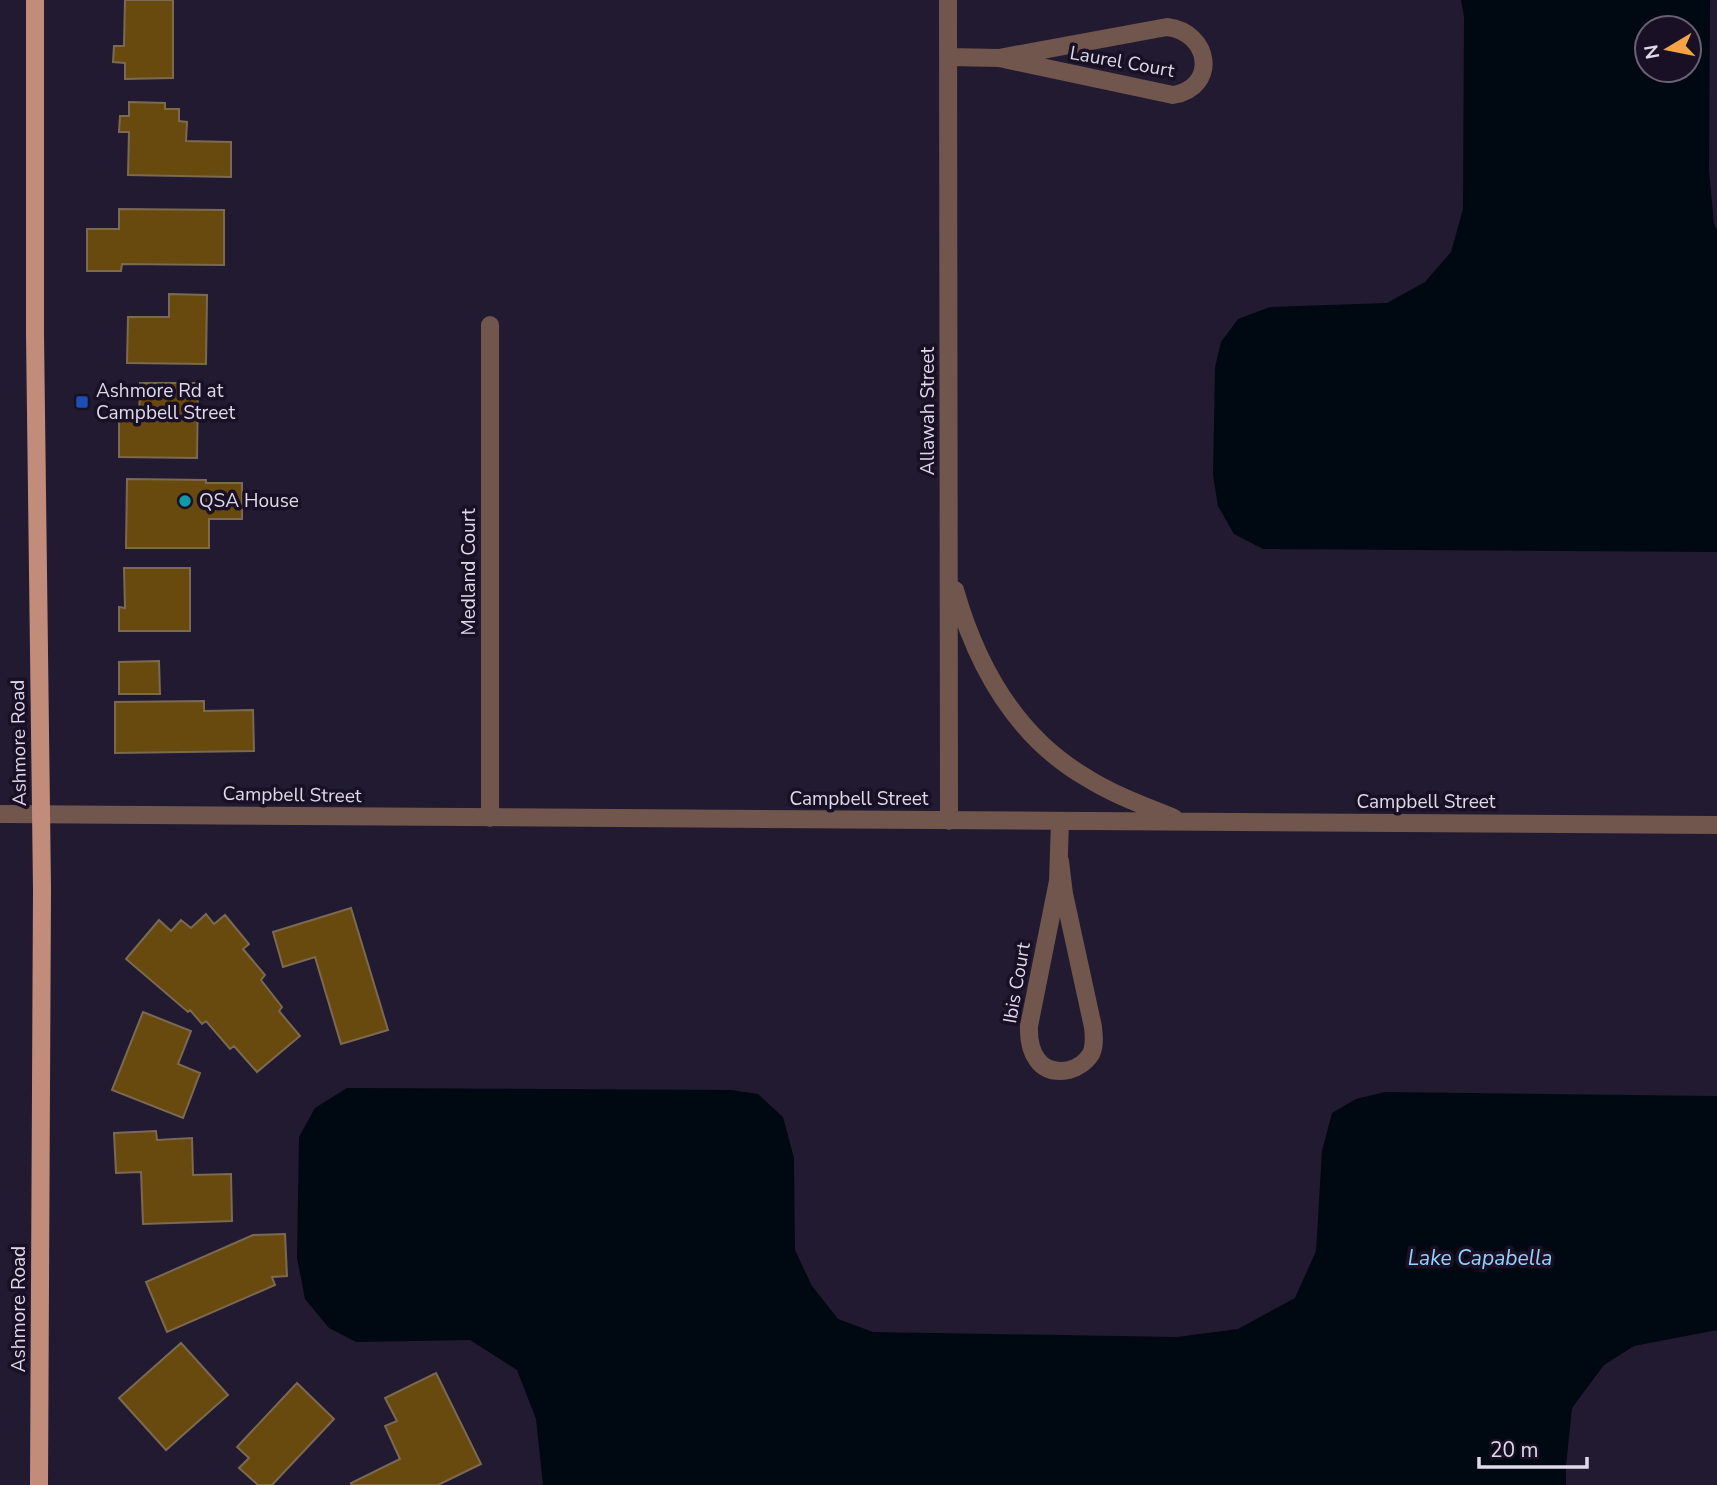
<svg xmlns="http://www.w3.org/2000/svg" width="1717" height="1485" viewBox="0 0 1717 1485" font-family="'Nunito Sans',sans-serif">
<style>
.water{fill:#000812;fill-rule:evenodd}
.building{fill:#684a0f;stroke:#7b6a51;stroke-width:2}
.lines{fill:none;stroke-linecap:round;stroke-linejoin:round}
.street{stroke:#70564d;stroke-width:18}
.primary{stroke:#c18d7a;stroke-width:18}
.transit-dot{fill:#1a4fb4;stroke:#191026;stroke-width:2.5}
.culture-dot{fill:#0f9aa8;stroke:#191026;stroke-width:2.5}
.labels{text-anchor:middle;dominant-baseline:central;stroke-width:7;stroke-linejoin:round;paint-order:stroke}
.street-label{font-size:19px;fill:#dfdaea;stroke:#191026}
.poi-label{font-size:19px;fill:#dfdaea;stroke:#191026;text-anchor:start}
.water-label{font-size:21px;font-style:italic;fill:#91d4fe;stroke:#191026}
</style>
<rect width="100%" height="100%" fill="#221a30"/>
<path class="water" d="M1461 0H1710L1709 171 1714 224 1717 230V552L1263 549 1234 534 1218 506 1213 475 1215 367 1221 342 1238 319 1270 307 1387 303 1425 282 1451 252 1463 209 1464 16ZM1689 28V70H1647V28Z
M347 1088 731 1090 758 1094 783 1117 794 1158 795 1250 812 1286 838 1319 873 1332 1177 1337 1238 1329 1295 1298 1316 1251 1322 1151 1332 1113 1356 1099 1385 1092 1717 1096V1330L1634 1346 1604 1365 1572 1408 1566 1466V1485H543L536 1419 517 1370 470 1340 356 1342 329 1328 305 1299 297 1258 299 1137 315 1108Z"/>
<path class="building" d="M125 0H173V78L125 79V63L113 62 114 46H124Z
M129 102 165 103V109H179V121L187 122 186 141 231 142V177L128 175 129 132H119L120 116H129Z
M119 209 224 210V265L122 264 121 271H87V229H119Z
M169 294 207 295 206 364 127 363 128 317H169Z
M140 383H198L197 458 119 457V420L139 421Z
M127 479 206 480V483H242V519H209V548H126Z
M124 568H190V631H119V607L125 608Z
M159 661 160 694H119V662Z
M204 701V711L253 710 254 751 115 753V702Z
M351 908 388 1030 341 1044 315 957 283 967 273 932Z
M206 914 214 924 225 915 249 944 243 949 265 975 261 980 282 1007 279 1011 300 1036 257 1072 234 1046 230 1049 206 1021 202 1024 190 1010 188 1012 126 959 159 920 171 931 181 920 191 928Z
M143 1012 191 1031 178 1064 200 1073 183 1118 112 1090Z
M156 1131 157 1140 192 1138 193 1175 231 1174 232 1221 143 1224 141 1172 116 1173 114 1133Z
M285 1234 287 1276 272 1277 275 1285 167 1332 146 1282 253 1235Z
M181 1343 228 1395 166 1450 119 1398Z
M436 1373 481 1464 438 1485H351V1483L400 1459 385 1426 397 1421 385 1398Z
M297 1383 334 1419 272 1485H258L239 1468 249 1458 237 1447Z"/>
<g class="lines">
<path class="street" d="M948 0 949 821
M949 57 999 58 1167 27C1210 32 1219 87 1173 95L999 58
M955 590C977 667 1016 737 1087 778 1114 795 1145 806 1174 818
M0 814 1717 825
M490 818V325
M1060 861 1064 894 1093 1027C1094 1036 1095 1046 1091 1054 1086 1062 1077 1068 1069 1070 1039 1076 1028 1052 1029 1026L1058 881 1060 822"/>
<path class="primary" d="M35 0V334L42 889 39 1485"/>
</g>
<rect class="transit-dot" x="75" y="395" width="14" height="14" rx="3.5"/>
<circle class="culture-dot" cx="185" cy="501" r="7"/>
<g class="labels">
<g class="street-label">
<text transform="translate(1122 62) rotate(10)">Laurel Court</text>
<text transform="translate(928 411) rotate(-90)">Allawah Street</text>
<text transform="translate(469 572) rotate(-90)">Medland Court</text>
<text transform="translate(19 743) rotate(-91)">Ashmore Road</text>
<text transform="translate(292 795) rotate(1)">Campbell Street</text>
<text x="859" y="799">Campbell Street</text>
<text x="1426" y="802">Campbell Street</text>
<text transform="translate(1017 983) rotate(-80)">Ibis Court</text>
<text transform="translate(19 1309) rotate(-90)">Ashmore Road</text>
</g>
<g class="poi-label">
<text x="96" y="391">Ashmore Rd at<tspan x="96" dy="22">Campbell Street</tspan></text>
<text x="199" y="501">QSA House</text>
</g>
<g class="water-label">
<text x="1480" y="1258">Lake Capabella</text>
</g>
</g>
<g transform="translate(1668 49) rotate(260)"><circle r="33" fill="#191026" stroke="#686174" stroke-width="2"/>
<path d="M0-5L12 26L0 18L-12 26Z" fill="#f4a345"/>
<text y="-10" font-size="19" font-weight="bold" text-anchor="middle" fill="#dfdaea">N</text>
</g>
<path d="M1479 1457v10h108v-10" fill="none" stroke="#dfdaea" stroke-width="3.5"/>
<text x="1490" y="1457" font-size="21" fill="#dfdaea" stroke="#191026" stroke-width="5" paint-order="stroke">20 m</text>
</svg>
